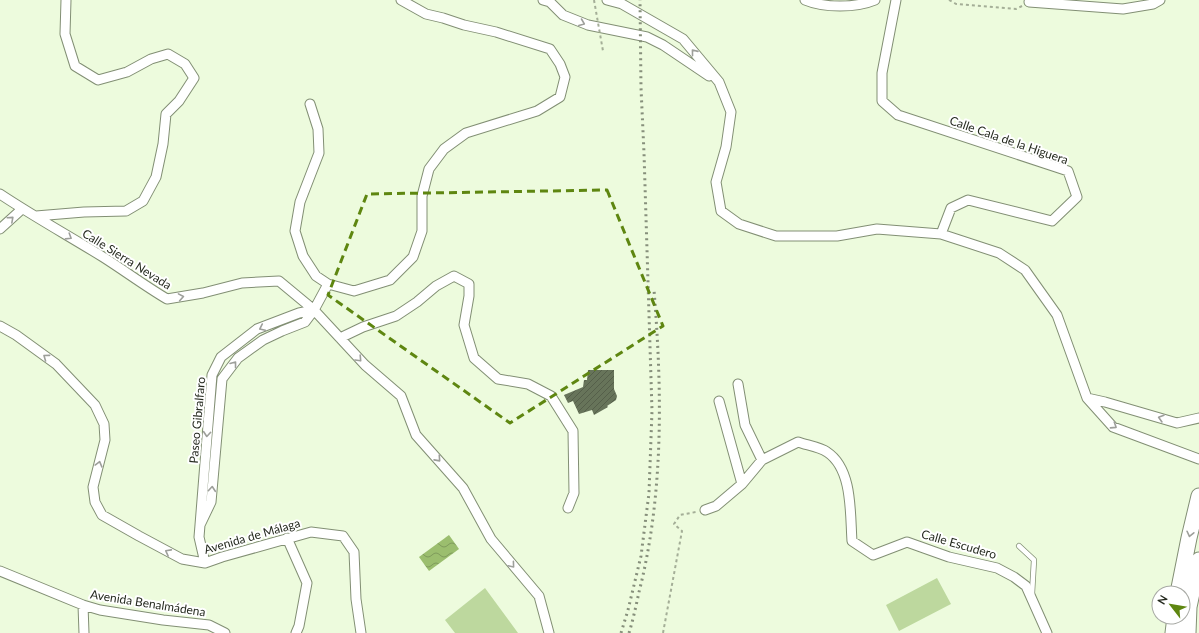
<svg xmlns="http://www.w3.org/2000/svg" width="1199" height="633" viewBox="0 0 1199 633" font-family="Lato,sans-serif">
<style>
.green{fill:#bdd89e}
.water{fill:url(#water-waves)}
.building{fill:url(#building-hatch)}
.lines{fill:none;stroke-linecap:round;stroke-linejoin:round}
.service-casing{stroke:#828f74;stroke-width:6}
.minor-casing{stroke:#828f74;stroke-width:11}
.primary-casing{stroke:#828f74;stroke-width:17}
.path{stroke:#a4ae97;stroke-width:2;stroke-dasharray:3 3;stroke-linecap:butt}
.service{stroke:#fff;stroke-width:4.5}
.minor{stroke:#fff;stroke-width:9}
.primary{stroke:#fff;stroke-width:15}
.rail{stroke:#868f7b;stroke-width:3;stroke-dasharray:2 4;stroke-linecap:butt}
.path-bridge{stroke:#a4ae97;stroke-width:2;stroke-dasharray:3 3;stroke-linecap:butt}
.oneway{stroke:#9d9f9a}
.marked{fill:none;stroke:#5e8610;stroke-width:3;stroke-dasharray:8 5;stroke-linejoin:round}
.labels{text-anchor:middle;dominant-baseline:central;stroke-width:4;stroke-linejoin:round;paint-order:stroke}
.street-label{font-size:12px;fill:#252a1f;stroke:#fff}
</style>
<defs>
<pattern id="water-waves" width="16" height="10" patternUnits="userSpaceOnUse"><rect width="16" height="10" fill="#9bbe6e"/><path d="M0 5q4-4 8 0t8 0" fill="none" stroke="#7e9b5a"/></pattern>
<pattern id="building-hatch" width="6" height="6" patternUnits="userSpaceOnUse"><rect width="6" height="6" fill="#67745a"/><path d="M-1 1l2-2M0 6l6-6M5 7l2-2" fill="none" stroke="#555f4a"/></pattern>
</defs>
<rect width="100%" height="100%" fill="#edfbdd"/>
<path class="green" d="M937 578 951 604 899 631 886 605Z
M485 588 518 633H455L445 620Z"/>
<path class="water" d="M449 535 459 549 429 571 419 557Z"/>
<path class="building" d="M588 370H614V389L617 396 616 400 607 406 608 407 594 415 592 410 579 414 573 401 568 403 564 395 583 387 584 380H587Z"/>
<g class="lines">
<g class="service-casing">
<path id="service" d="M1019 546 1034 560 1032 594"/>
</g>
<g class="minor-casing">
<path id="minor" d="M543 0 550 2 563 15 588 25 647 37 663 45 709 76
M607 0 622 4 683 39 719 82 731 112 726 147 716 182 721 211 739 224 776 236H837L877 229 941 234 999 253 1025 270 1057 315 1087 398 1113 427 1199 459
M805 0C824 8 856 8 875 0
M896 0 882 73V101L898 115 1068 171 1077 197 1052 221 968 200 951 208 941 234
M1029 2 1123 9 1153 4 1160 0
M310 104 318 129 319 153 300 202 295 231 303 256 316 276 328 284 354 291 390 280 413 257 422 231V196L429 169 444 149 466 133 537 111 560 97 565 77 560 64 550 49 496 32 464 25 443 18 426 14 401 0
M0 194C33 216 69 236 103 257 125 271 145 286 167 299L203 293 242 283 279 281 314 310 365 365 401 396 416 435 463 488 491 539 539 596 549 633
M36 216 84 212 126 211 143 201 156 177 163 144 166 114 179 101 194 78 185 64 168 54 151 59 127 72 98 80 75 66 65 34 66 0
M0 229 22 209
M314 310 328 284
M0 326 16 335 56 364 95 405 104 424 105 440 93 487 95 502 102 515 139 536 182 559 205 563 222 557 311 532 343 536 354 552 356 599 361 633
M340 338 363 327 396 316 417 302 436 286 454 276 469 284V296L464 325 474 358 498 379 528 384 551 396 573 431 574 493 568 508
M738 384 745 425 762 460
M1087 398 1105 402 1177 423 1199 418
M719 401 742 484
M705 510 716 506 742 484 762 460 798 442C806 445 820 447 827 452 853 469 850 514 852 541L873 555 907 542 949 557 997 568 1014 577 1026 586 1047 633
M200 525 211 502 222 379 238 358 263 340 282 331 305 322 314 310 299 313 257 329 221 357 212 375 200 525 199 537 205 563
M287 538 307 583 299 626 296 633
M0 571 83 605 100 610 163 620 209 625 225 633
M83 605 84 633"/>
</g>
<g class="primary-casing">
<path id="primary" d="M1178 593 1189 538 1199 496
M1173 633 1175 617
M1188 633 1189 607 1199 560"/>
</g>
<path class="path" d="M949 0 956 4 1016 9 1022 6
M663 633 682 531 674 524 680 515 696 512"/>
<use href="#service" class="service"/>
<use href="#minor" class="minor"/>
<use href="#primary" class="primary"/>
<path class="rail" d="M621 633 628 610 641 556 649 493 652 411 644 153 641 88 640 0
M629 633C633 620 636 606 639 592 664 494 662 390 654 290"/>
<path class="path-bridge" d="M594 0 603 51"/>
</g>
<defs><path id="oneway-chevron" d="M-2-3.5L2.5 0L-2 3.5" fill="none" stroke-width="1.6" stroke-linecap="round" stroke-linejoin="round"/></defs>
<g class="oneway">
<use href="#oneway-chevron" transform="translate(582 23) rotate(22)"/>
<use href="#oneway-chevron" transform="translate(694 52) rotate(-129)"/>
<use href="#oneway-chevron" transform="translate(11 219) rotate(-42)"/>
<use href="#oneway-chevron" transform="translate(69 237) rotate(32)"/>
<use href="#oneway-chevron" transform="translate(181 297) rotate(-10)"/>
<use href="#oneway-chevron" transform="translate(262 328) rotate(155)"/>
<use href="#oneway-chevron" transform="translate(46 357) rotate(-144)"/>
<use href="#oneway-chevron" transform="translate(359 359) rotate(47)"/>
<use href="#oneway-chevron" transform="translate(234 364) rotate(-52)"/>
<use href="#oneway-chevron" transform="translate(1161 418) rotate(-164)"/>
<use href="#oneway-chevron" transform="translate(1114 426) rotate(33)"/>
<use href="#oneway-chevron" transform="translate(207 434) rotate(95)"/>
<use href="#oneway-chevron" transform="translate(438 459) rotate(48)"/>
<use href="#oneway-chevron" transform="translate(99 464) rotate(-75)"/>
<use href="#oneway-chevron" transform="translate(212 489) rotate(-85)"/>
<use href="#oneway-chevron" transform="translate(1190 534) rotate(103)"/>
<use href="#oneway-chevron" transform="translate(168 552) rotate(-152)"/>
<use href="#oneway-chevron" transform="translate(512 565) rotate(50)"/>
</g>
<path class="marked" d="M607 190 663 326 510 423 328 295 367 194Z"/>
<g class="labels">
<g class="street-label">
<text transform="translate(1009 140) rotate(19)">Calle Cala de la Higuera</text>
<text transform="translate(127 259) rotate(32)">Calle Sierra Nevada</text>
<text transform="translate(197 420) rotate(-85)">Paseo Gibralfaro</text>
<text transform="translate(252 536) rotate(-16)">Avenida de Málaga</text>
<text transform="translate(959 544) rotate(16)">Calle Escudero</text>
<text transform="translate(148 603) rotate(9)">Avenida Benalmádena</text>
</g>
</g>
<g transform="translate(1171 605) rotate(301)"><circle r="19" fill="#ffffff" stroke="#a8aaa5"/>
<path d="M0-3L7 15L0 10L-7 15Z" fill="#5e8610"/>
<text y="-6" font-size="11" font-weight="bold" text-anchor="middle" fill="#252a1f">N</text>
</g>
</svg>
